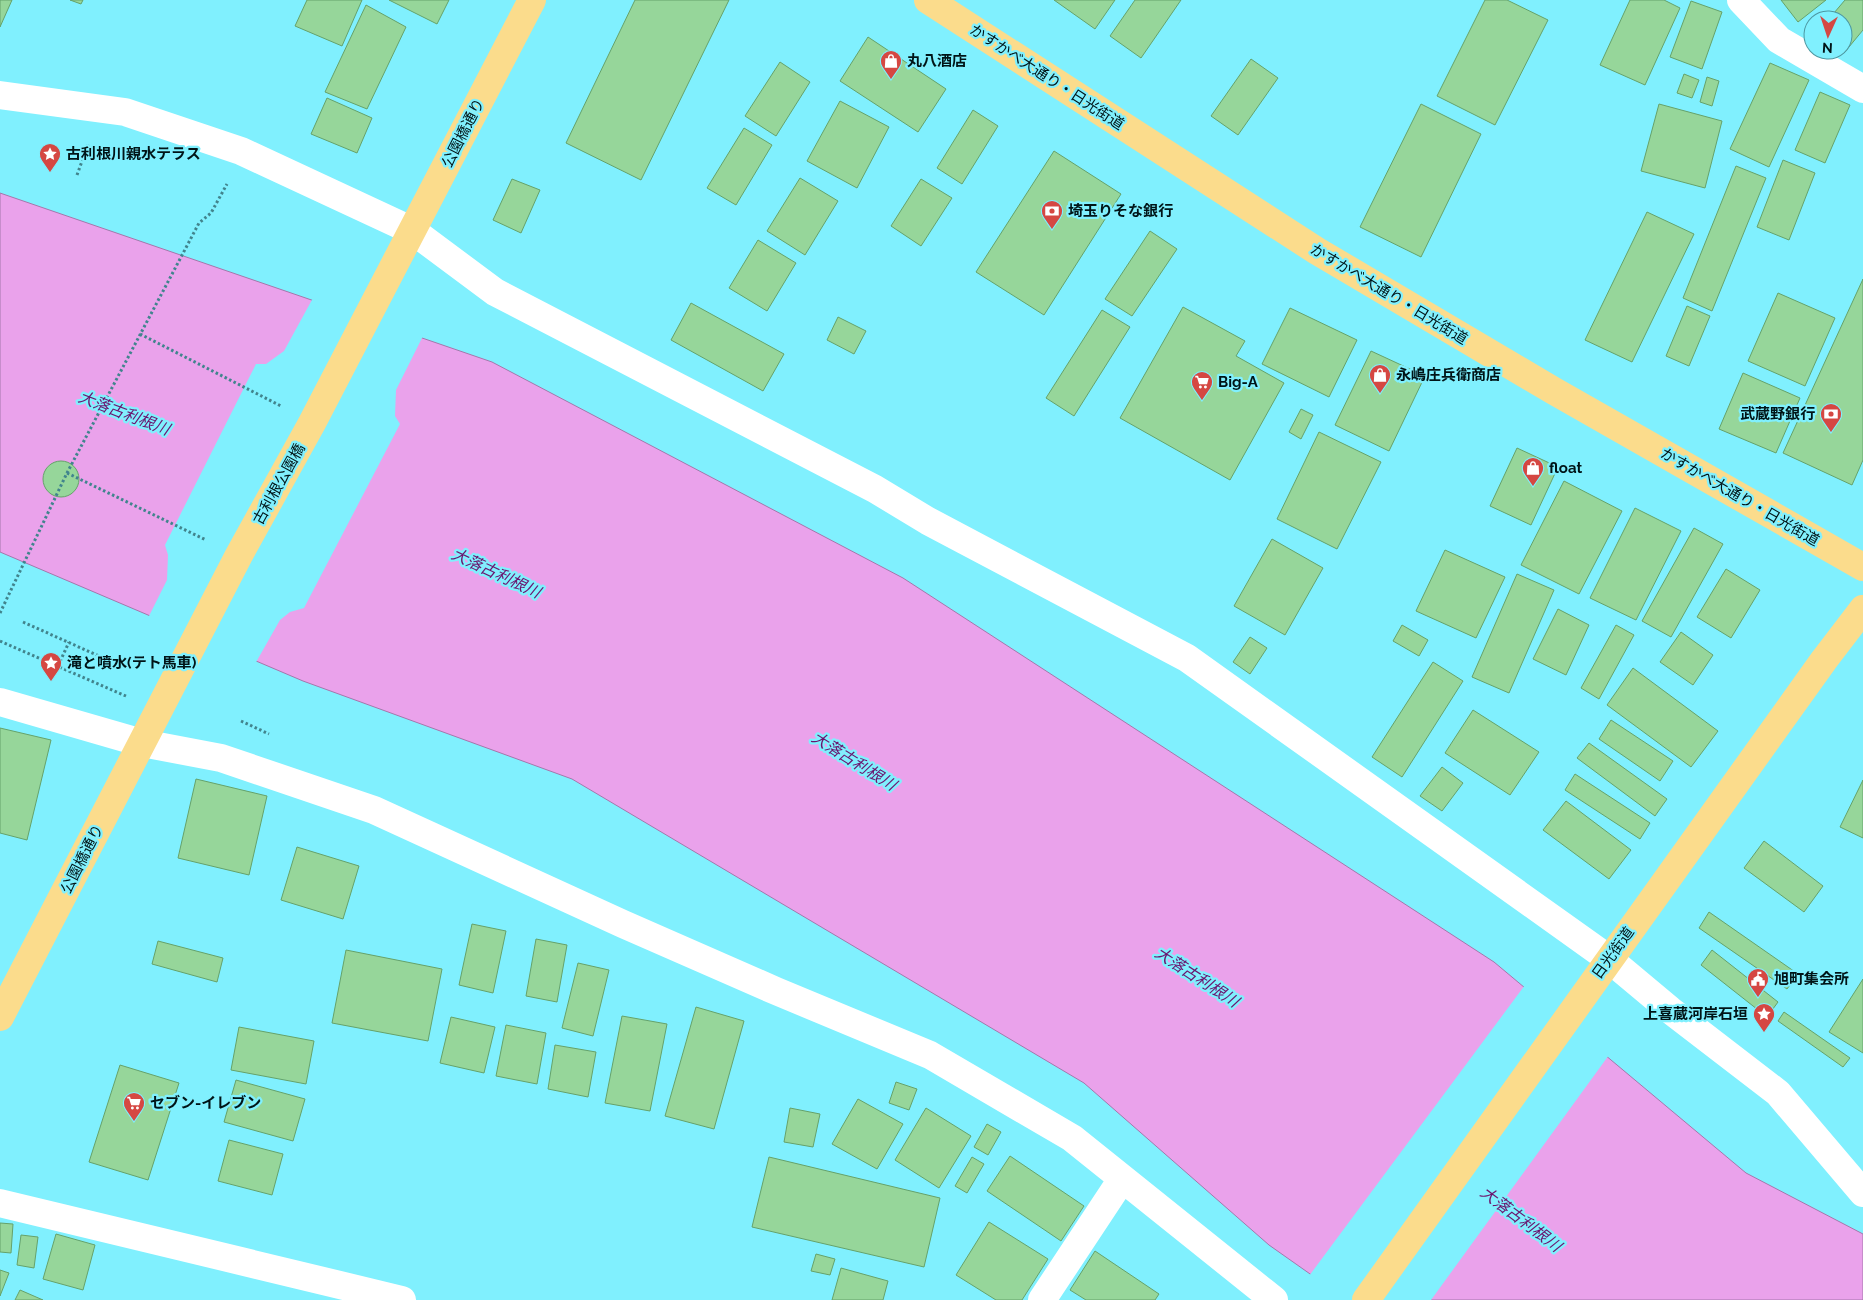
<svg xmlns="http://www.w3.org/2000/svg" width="1863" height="1300" viewBox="0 0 1863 1300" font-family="Raleway,'Noto Sans JP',sans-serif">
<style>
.water{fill:#eaa2eb;stroke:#a477ab}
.pier{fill:#80f0fe}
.building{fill:#96d69a;stroke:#65a26a}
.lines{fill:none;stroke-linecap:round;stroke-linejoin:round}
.path{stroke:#41848d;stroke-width:3;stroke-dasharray:2.5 2.5;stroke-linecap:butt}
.minor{stroke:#fff;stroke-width:28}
.major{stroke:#fbdc8c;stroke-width:28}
.labels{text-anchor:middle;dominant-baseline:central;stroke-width:4.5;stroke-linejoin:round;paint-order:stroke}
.poi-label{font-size:15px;font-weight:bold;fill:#001417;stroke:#80f0fe;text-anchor:start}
.street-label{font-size:15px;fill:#001417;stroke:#80f0fe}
.water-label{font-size:16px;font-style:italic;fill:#6b156e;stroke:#80f0fe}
</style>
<rect width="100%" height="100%" fill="#80f0fe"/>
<path class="water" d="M0 193 492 362 903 578 1494 962 1746 1173 1863 1234V1300H1347L1269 1245 1084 1083 572 779 303 681 0 552Z"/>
<path class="pier" d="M313 298 423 336 396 390 395 416 400 424 304 608 290 612 280 620 255 664 148 618 167 580 168 555 165 545 168 539 256 364H266L284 351Z
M1525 985 1609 1055 1431 1300H1343L1309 1276Z"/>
<path class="building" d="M0 0H12L0 27Z
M70 0H83L81 4Z
M307 0H362L342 46 295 26Z
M389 0H449L437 24Z
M635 0H729L641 180 566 143Z
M1054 0H1115L1095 29Z
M1135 0H1181L1141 58 1110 36Z
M1485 0H1507L1548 20 1495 125 1437 96Z
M1630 0H1664L1680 8 1645 85 1600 65Z
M1781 0H1826L1798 22Z
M1845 0H1863V30L1844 53 1840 50H1843V20H1828Z
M1691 1 1722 12 1702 69 1670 57Z
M366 5 406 27 367 109 325 92Z
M868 37 946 89 918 132 840 81Z
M1251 59 1278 78 1238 135 1211 116Z
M780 62 810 82 776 136 745 116Z
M1770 63 1809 80 1769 167 1730 149Z
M1684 74 1699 80 1692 98 1677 93Z
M1707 77 1719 81 1712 106 1700 102Z
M1820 92 1850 105 1825 163 1795 150Z
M327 98 372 118 357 153 311 134Z
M840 101 889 127 857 188 807 161Z
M1421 104 1481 134 1421 257 1360 227Z
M1659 104 1722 121 1705 188 1641 171Z
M973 110 998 126 962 184 937 168Z
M744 128 772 145 736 205 707 188Z
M1054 151 1121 194 1044 315 976 272Z
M1783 160 1815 173 1789 240 1757 227Z
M1736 166 1766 178 1712 311 1683 298Z
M800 178 838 201 805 255 767 231Z
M512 179 540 190 521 233 493 220Z
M921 179 952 198 921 246 891 226Z
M1647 212 1694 234 1632 362 1585 340Z
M1150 231 1177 249 1132 316 1105 299Z
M758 240 796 263 767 311 729 288Z
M1863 279V460L1852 485 1783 453Z
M1778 293 1835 318 1805 386 1748 361Z
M691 303 784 354 763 391 671 340Z
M1687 306 1710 316 1689 366 1666 356Z
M1183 307 1245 341 1236 356 1284 383 1230 480 1120 418Z
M1290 308 1357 340 1329 397 1262 364Z
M1102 310 1130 327 1074 416 1046 398Z
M838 317 866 331 854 354 827 340Z
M1371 351 1425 376 1389 451 1335 425Z
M1743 373 1800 398 1776 453 1719 429Z
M1301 409 1313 415 1301 439 1289 432Z
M1319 432 1381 462 1337 549 1277 519Z
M1517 448 1558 467 1531 525 1490 506Z
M43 479a18 18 0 1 1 36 0a18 18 0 1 1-36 0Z
M1564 481 1622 511 1579 594 1521 565Z
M1635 508 1681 531 1636 620 1590 598Z
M1694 528 1723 544 1671 637 1642 621Z
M1272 539 1323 568 1285 635 1234 606Z
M1445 550 1505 577 1476 638 1416 611Z
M1726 569 1760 590 1731 638 1697 617Z
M1517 574 1554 590 1509 693 1472 677Z
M1558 609 1589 625 1566 675 1533 659Z
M1402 625 1428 640 1419 656 1393 641Z
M1616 625 1634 635 1599 699 1581 688Z
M1681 632 1713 655 1693 685 1660 662Z
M1250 637 1267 648 1250 674 1233 662Z
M1433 662 1463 681 1402 777 1372 757Z
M1633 668 1718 731 1691 767 1607 705Z
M1473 710 1539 752 1510 795 1445 753Z
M1611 720 1673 761 1660 781 1599 739Z
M0 728 51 740 27 840 0 833Z
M1589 743 1667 799 1655 816 1577 758Z
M1442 767 1463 783 1442 811 1420 796Z
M1575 774 1650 823 1640 839 1565 790Z
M196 779 267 796 249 875 178 858Z
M1863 780V838L1840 827Z
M1566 801 1631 850 1609 879 1543 830Z
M1764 841 1823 886 1804 912 1744 868Z
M297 847 359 866 343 919 281 900Z
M1709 912 1798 974 1787 989 1699 928Z
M472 924 506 931 493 993 459 985Z
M536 939 567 945 557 1002 526 996Z
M158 941 223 958 217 982 152 964Z
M346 950 442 969 428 1041 332 1023Z
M1712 950 1778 1002 1767 1017 1701 965Z
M578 963 609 970 593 1036 562 1028Z
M1863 979V1053L1829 1032Z
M696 1007 744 1021 714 1129 665 1116Z
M1784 1012 1850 1058 1843 1067 1778 1021Z
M622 1016 667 1024 650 1111 605 1103Z
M451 1017 495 1027 484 1073 440 1063Z
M506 1025 546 1033 537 1084 496 1076Z
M239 1027 314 1041 306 1084 231 1070Z
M555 1045 596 1052 588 1097 548 1089Z
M120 1065 179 1083 148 1180 89 1162Z
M236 1080 305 1099 293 1141 224 1122Z
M896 1082 917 1089 909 1110 889 1103Z
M858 1099 903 1124 877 1169 832 1144Z
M790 1108 820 1114 813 1147 784 1142Z
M926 1108 971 1136 939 1188 895 1160Z
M987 1124 1001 1132 988 1155 974 1147Z
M229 1140 283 1154 272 1195 218 1181Z
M1010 1156 1084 1206 1061 1241 987 1191Z
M769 1157 940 1198 924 1267 752 1227Z
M972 1157 984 1164 967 1193 955 1186Z
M989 1222 1048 1259 1022 1300H996L956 1275Z
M0 1223 13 1224 11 1253 0 1252Z
M56 1234 95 1245 83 1290 43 1279Z
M21 1235 38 1237 34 1268 17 1265Z
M1095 1251 1159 1294 1155 1300H1086L1070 1290Z
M816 1254 835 1259 830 1275 811 1271Z
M841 1268 888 1281 883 1300H832Z
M0 1270 9 1273 0 1296Z
M20 1290 43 1300H15Z"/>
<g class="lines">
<path class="path" d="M77 175 89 142
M140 334 281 406
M67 473 206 540
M0 613 67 473 199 223 211 213 227 184
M23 622 119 665
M0 641 126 696
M58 666 69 642
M241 721 269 734"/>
<path class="minor" d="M1741 0 1779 40 1863 89
M0 95 125 112 241 151 413 231 495 292 875 489 928 521 1187 658 1609 959 1670 1010 1778 1093 1863 1193
M0 702 142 743 221 758 374 810 623 924 776 991 930 1055 1072 1138 1274 1300
M0 1203 402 1300
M1042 1300 1122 1179"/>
<path class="major" d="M928 0 1317 251 1554 391 1863 567
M0 1017 163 702 239 555 312 423 532 0
M1366 1300 1824 660 1863 609"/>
</g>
<defs>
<g id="shop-pin" transform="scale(1.125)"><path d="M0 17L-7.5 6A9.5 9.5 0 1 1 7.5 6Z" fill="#d54742" stroke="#80f0fe"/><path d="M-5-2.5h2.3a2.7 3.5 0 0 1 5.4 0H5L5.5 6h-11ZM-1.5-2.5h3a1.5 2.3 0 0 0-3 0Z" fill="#fff"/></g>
<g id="sight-pin" transform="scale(1.125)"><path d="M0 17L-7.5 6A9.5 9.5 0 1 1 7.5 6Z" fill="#d54742" stroke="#80f0fe"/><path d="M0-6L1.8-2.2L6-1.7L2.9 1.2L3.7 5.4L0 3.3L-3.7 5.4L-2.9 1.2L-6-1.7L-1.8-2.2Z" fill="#fff"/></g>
<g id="bank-pin" transform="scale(1.125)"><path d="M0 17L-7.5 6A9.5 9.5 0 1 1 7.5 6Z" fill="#d54742" stroke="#80f0fe"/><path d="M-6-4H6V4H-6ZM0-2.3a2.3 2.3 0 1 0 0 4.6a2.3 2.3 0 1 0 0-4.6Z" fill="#fff"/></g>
<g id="supermarket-pin" transform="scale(1.125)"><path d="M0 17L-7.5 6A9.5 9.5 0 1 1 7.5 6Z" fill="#d54742" stroke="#80f0fe"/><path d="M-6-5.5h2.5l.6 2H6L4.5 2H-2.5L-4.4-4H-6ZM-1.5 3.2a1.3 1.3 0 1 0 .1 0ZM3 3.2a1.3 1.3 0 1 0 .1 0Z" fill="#fff"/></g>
<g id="civic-pin" transform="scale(1.125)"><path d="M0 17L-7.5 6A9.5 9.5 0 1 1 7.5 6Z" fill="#d54742" stroke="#80f0fe"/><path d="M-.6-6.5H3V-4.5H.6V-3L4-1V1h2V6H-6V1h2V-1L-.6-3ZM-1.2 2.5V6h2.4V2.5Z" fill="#fff"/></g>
</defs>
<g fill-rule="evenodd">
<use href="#shop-pin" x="891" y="61"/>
<use href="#sight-pin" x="50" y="154"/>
<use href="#bank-pin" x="1052" y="211"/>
<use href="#shop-pin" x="1380" y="375"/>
<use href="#supermarket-pin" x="1202" y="382"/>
<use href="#bank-pin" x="1831" y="414"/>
<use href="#shop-pin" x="1533" y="468"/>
<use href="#sight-pin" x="51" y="663"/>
<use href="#civic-pin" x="1758" y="979"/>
<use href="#sight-pin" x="1764" y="1014"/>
<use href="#supermarket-pin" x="134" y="1103"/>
</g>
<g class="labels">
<g class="poi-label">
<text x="907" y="61">丸八酒店</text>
<text x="66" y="154">古利根川親水テラス</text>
<text x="1068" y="211">埼玉りそな銀行</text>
<text x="1396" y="375">永嶋庄兵衛商店</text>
<text x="1218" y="382">Big-A</text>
<text x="1815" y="414" text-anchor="end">武蔵野銀行</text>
<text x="1549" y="468">float</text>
<text x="67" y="663">滝と噴水(テト馬車)</text>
<text x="1774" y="979">旭町集会所</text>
<text x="1748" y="1014" text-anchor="end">上喜蔵河岸石垣</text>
<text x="150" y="1103">セブン-イレブン</text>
</g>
<g class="street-label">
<text transform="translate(1047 77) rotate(33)">かすかべ大通り・日光街道</text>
<text transform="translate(463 133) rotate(-63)">公園橋通り</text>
<text transform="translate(1389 294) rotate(31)">かすかべ大通り・日光街道</text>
<text transform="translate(279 484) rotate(-61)">古利根公園橋</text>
<text transform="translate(1740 497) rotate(30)">かすかべ大通り・日光街道</text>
<text transform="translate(82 859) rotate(-63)">公園橋通り</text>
<text transform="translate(1613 953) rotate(-54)">日光街道</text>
</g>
<g class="water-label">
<text transform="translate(124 413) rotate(21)">大落古利根川</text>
<text transform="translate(496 573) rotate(25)">大落古利根川</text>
<text transform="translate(854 761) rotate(32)">大落古利根川</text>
<text transform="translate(1197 977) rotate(33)">大落古利根川</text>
<text transform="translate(1521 1219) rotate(37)">大落古利根川</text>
</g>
</g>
<g transform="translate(1828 35) rotate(183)"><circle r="24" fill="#80f0fe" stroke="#4d98a2"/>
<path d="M0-4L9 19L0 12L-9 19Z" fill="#d54742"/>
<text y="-8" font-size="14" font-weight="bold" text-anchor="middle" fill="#001417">N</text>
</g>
</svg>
